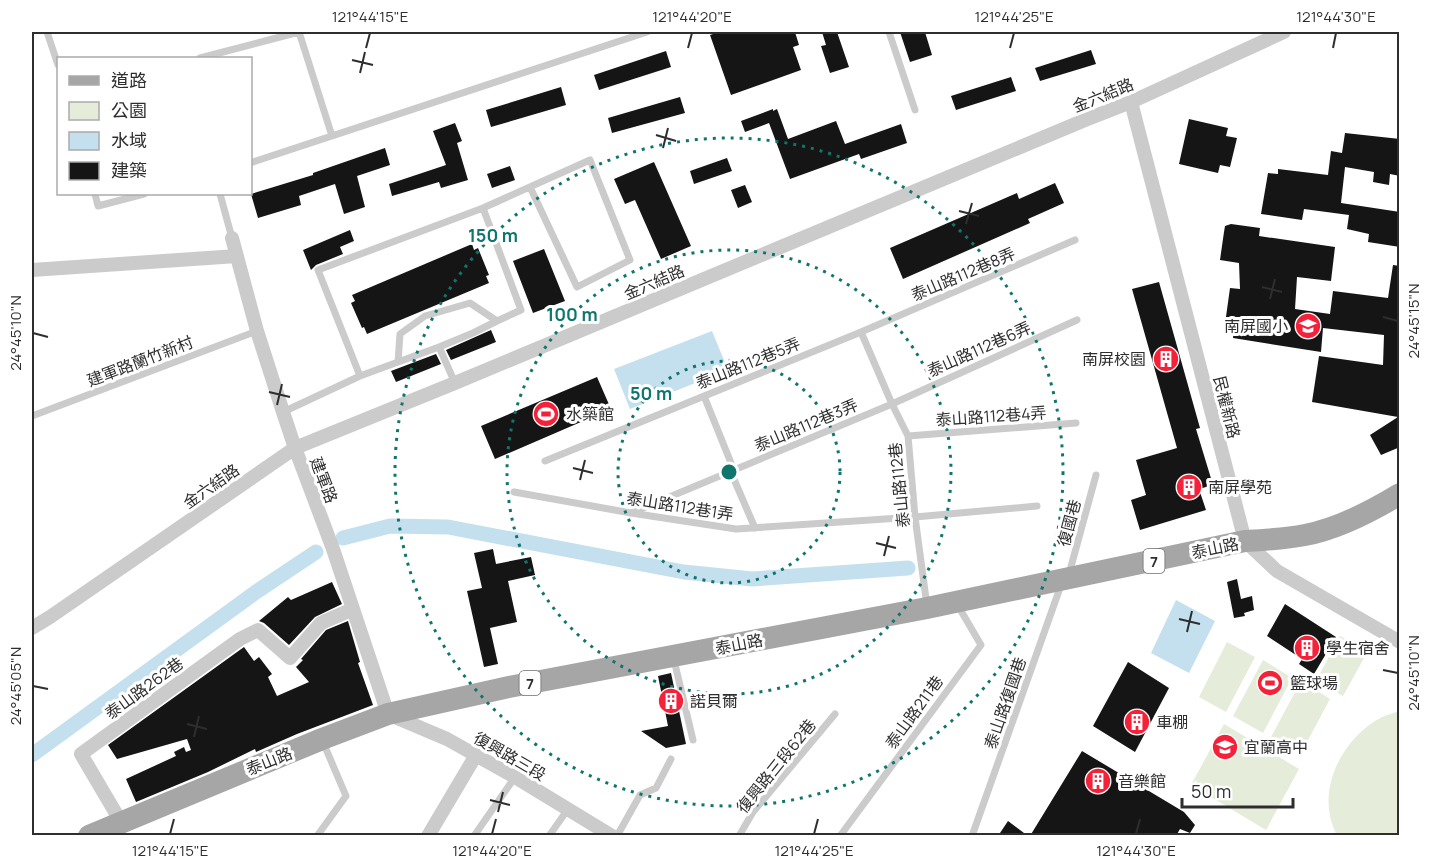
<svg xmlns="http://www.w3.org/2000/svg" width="1431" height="867" viewBox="0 0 1431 867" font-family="Manrope,'Noto Sans TC',sans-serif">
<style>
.green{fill:#e5edda}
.water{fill:#c4e0ee}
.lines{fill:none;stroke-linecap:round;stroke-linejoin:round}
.canal{stroke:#c4e0ee;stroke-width:15}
.building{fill:#151515}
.service{stroke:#cbcbcb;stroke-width:7}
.minor{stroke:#cbcbcb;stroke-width:14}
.primary{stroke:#a6a6a6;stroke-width:22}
.ticks{fill:none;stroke:#2e2e2e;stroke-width:2}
.ring{fill:none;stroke:#0f766e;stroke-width:3;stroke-dasharray:3 6}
.labels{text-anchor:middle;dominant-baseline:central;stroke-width:6;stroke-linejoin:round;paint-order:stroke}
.shield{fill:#fff;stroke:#6d6d6d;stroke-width:1.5}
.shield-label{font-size:15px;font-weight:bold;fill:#2e2e2e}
.street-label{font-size:16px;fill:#2e2e2e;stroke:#fff}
.poi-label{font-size:16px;fill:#2e2e2e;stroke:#fff;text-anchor:start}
.centre{fill:#0f766e;stroke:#fff;stroke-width:3}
.ring-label{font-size:18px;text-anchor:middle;font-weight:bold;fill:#0f766e;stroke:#fff;stroke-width:6;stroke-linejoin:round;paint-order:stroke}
.neatline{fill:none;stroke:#2e2e2e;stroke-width:2}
.ticks-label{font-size:15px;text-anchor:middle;fill:#2e2e2e}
</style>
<rect width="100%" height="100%" fill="#fff"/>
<path class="green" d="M1340 636 1368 651 1343 696 1316 681Z
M1227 642 1255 657 1226 712 1199 697Z
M1263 660 1292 678 1263 733 1233 716Z
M1301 681 1330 699 1300 755 1271 737Z
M1399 711V835H1337C1314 793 1341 738 1382 717 1387 715 1394 713 1399 711Z
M1224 724 1299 769 1266 830 1191 785Z"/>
<path class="water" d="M712 331 728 370 630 409 614 369Z
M1176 600 1215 621 1189 673 1151 653Z"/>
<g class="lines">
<path class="canal" d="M343 538 390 526 448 527 684 572 752 579 908 568
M32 755 256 592 316 552"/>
</g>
<path class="building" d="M719 32H795L799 45 793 47 801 70 731 95 710 35Z
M822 32H837L849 67 830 73 821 46 826 45Z
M900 32H925L932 55 910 62Z
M1091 50 1096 64 1040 81 1035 68Z
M666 51 671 67 599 90 594 75Z
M1011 77 1016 91 956 110 951 96Z
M561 87 566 105 491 127 486 110Z
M680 97 685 113 612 133 608 118Z
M773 109V111L777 109 788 139 836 121 845 144 901 124 907 143 861 159 859 154 790 179 769 123 745 132 741 121Z
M1189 119 1228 128 1226 136 1237 138 1230 167 1220 165 1218 173 1179 164Z
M455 123 462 141 457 143 468 180 441 188 439 182 392 196 389 184 446 165 433 131Z
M1345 133 1400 139V176L1390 174 1389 185 1373 182 1374 172 1345 167 1341 203 1400 212V247L1368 242 1369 234 1347 229 1349 215 1304 209 1302 220 1261 214 1268 173 1278 174V169L1328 175 1331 151 1342 153Z
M385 148 390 165 357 176 365 207 344 214 335 184 299 196 301 205 258 218 251 194 313 175V173Z
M727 158 732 171 694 184 690 171Z
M654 162 691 246 661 259 635 200 625 204 614 179Z
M510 166 515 180 492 188 487 174Z
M1055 183 1064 203 1028 219 1030 223 903 279 890 248 1017 193 1019 199Z
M745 185 752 202 738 208 731 190Z
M1231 224 1260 228 1259 236 1335 247 1331 281 1297 277 1295 309 1330 314 1333 291 1388 298 1393 265 1400 266V447L1381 455 1370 435 1398 417 1312 402 1319 356 1383 365 1384 335 1323 328 1321 352 1233 338 1234 326 1225 324 1230 288 1240 289 1239 263 1220 260 1224 232 1225 226Z
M350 230 354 241 340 247 343 254 316 265 311 270 303 250Z
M472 244 474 250 478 248 489 275 486 276 489 283 367 334 364 327 362 328 351 303 355 301 352 295Z
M544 249 565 301 533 313 513 261Z
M1159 282 1200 428 1196 429 1213 485 1199 489 1206 510 1140 530 1131 500 1146 495 1136 460 1177 448 1132 289Z
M491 330 496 342 451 360 446 350Z
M436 354 441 364 396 382 391 371Z
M597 377 611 409 495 459 481 426Z
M493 549 496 564 531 557 535 575 508 581 517 622 490 628 498 664 484 667 467 591 482 588 474 553Z
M1237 579 1241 599 1252 596 1254 610 1244 613 1245 616 1234 618 1227 582Z
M332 582 342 604 315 617 289 645 264 623 259 621 288 597 291 600Z
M1285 604 1336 637 1314 674 1299 664 1302 659 1267 636Z
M348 621 360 662 358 663 373 705 297 734 256 752 255 749 208 772 136 802 126 779 176 756 174 752 184 747 186 752 191 750 187 739 117 759 108 745 244 647 254 661 259 657 272 674 268 677 277 696 309 682 296 667 303 660 301 659 326 630Z
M1128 662 1169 688 1135 752 1093 726Z
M671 673 686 744 666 748 641 731 668 726 658 676Z
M1082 751 1184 812 1195 825 1190 833 1180 829 1176 836H1030Z
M1008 821 1028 836H998Z"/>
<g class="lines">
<path class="service" d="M47 32 58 65
M299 32 332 136
M889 32 915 110
M200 58 299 32
M250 163 647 32
M95 194 98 206 144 194
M220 194 232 238
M483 208 590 160 630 260 577 287 530 187
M861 332 892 404 908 436 915 517 927 606
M439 347 398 362 400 334 425 316 470 303 497 321 473 333 439 347 455 383
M398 362 360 376 318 270 483 208 521 310 497 321
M704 396 731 463 733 477 755 528
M283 412 360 376
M32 416 257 331
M908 436 1076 423
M545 461 861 332 1075 240
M514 492 631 513 736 529 915 517 1037 506
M631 513 892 404 1077 320
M1069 574 1096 475
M674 660 693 740
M317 836 346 796 323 742
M474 836 515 777
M549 836 568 809
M617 836 640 795 656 788 671 759
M739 836 753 812 835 714
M840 836 981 645 957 604
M972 836 1061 585"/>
<path class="minor" d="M1131 102 1245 541 1277 571 1400 642
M232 238 257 331 283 412 295 448 333 549 388 714 447 739 515 777 612 836
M32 270 237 256
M32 628 50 617 295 448 455 383 1085 120 1131 102 1284 32
M121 822 81 754 240 639 258 630 290 658 321 623 353 609
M428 836 476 755"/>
<path class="primary" d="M89 836 322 739 388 714 509 687 927 608 1245 541C1265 540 1285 539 1305 535 1337 529 1372 511 1400 494"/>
</g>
<path class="ticks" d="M366 48 370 33M688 48 692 33M1010 48 1014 33M1333 48 1336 33M352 60 373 65M360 73 365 52M656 135 676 141M663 148 668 128M959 211 979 216M966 224 972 203M1262 287 1282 292M1270 299 1275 279M1383 317 1398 321M33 333 48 337M269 392 290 397M277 405 282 384M573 468 593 473M580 480 585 460M876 543 896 548M884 556 889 536M1179 619 1200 624M1187 632 1192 611M1383 670 1398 673M33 686 48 689M187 724 207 729M194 737 199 716M490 800 510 805M498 812 503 792M170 834 174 819M492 834 496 819M814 834 818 819M1136 834 1140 819"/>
<g class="ring">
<circle cx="729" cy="472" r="111"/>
<circle cx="729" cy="472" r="222"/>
<circle cx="729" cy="472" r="334"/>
</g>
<defs>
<g id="school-disc" transform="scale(1.35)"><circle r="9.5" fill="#f42138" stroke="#fff"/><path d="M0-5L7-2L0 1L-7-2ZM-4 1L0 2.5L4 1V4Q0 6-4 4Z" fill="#fff"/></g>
<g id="building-disc" transform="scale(1.35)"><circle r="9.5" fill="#f42138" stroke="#fff"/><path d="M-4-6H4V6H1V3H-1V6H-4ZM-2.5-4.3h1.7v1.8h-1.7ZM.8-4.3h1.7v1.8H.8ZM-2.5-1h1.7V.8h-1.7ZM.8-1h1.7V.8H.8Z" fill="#fff"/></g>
<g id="stadium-disc" transform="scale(1.35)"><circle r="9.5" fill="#f42138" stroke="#fff"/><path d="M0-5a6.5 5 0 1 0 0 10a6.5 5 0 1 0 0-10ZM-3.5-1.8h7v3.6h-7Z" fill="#fff"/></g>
</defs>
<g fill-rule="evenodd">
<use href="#school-disc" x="1308" y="326"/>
<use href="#building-disc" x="1166" y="359"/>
<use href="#stadium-disc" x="546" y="414"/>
<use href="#building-disc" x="1189" y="487"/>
<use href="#building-disc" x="1307" y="648"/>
<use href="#stadium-disc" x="1270" y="683"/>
<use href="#building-disc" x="671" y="701"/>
<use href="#building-disc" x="1137" y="722"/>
<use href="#school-disc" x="1225" y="747"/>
<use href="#building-disc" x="1098" y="781"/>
</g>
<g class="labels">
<g class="shield">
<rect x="1143.5" y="549" width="21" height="24" rx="4.5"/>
<rect x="519.5" y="671" width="21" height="24" rx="4.5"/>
</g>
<g class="shield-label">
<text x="1154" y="561">7</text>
<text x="530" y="683">7</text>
</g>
<g class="street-label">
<text transform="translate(1103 95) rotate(-22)">金六結路</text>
<text transform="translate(963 274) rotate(-23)">泰山路112巷8弄</text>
<text transform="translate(654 282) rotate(-23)">金六結路</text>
<text transform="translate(979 349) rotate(-24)">泰山路112巷6弄</text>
<text transform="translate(140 361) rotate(-21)">建軍路蘭竹新村</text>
<text transform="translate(748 363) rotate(-22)">泰山路112巷5弄</text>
<text transform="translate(1227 407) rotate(76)">民權新路</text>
<text transform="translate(991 416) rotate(-4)">泰山路112巷4弄</text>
<text transform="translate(806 425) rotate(-23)">泰山路112巷3弄</text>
<text transform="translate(324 480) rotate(69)">建軍路</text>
<text transform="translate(899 485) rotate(-96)">泰山路112巷</text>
<text transform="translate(211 486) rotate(-35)">金六結路</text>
<text transform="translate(680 506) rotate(9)">泰山路112巷1弄</text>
<text transform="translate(1069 523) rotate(-75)">復國巷</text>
<text transform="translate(1215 548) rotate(-12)">泰山路</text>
<text transform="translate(739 644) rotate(-11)">泰山路</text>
<text transform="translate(144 688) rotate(-36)">泰山路262巷</text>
<text transform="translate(1005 703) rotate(-71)">泰山路復國巷</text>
<text transform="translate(914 712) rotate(-54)">泰山路211巷</text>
<text transform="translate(510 756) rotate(30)">復興路三段</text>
<text transform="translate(269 761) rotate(-22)">泰山路</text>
<text transform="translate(776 766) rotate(-51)">復興路三段62巷</text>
</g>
<g class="poi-label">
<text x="1288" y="326" text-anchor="end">南屏國小</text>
<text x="1146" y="359" text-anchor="end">南屏校園</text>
<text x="566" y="414">水築館</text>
<text x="1208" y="487">南屏學苑</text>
<text x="1326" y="648">學生宿舍</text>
<text x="1290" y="683">籃球場</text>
<text x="690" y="701">諾貝爾</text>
<text x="1156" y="722">車棚</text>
<text x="1244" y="747">宜蘭高中</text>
<text x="1118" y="781">音樂館</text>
</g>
</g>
<circle cx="729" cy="472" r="9" class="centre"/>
<g class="ring-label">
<text x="493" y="242">150 m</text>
<text x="572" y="321">100 m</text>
<text x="651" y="400">50 m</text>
</g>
<rect width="1431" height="867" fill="none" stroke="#ffffff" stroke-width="66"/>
<rect x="57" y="57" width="195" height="138" fill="#ffffff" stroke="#ababab" stroke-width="1.5"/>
<rect x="69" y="76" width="30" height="9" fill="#a6a6a6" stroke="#ababab" stroke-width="1.5"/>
<text x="111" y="87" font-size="18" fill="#2e2e2e">道路</text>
<rect x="69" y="102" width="30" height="18" fill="#e5edda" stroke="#ababab" stroke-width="1.5"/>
<text x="111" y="117" font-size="18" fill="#2e2e2e">公園</text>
<rect x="69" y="132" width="30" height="18" fill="#c4e0ee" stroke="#ababab" stroke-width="1.5"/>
<text x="111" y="147" font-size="18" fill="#2e2e2e">水域</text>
<rect x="69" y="162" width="30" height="18" fill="#151515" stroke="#ababab" stroke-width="1.5"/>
<text x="111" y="177" font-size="18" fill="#2e2e2e">建築</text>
<path d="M1182 798v9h111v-9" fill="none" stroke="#2e2e2e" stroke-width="3"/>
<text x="1191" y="798" font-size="18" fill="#2e2e2e" stroke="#ffffff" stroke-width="4.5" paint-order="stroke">50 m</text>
<rect x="33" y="33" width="1365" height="801" class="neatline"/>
<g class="ticks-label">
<text x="370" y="22">121°44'15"E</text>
<text x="692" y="22">121°44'20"E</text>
<text x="1014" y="22">121°44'25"E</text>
<text x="1336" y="22">121°44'30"E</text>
<text transform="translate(1414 321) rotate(-90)" y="5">24°45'15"N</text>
<text transform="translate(16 333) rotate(-90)" y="5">24°45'10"N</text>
<text transform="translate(1414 673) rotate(-90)" y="5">24°45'10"N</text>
<text transform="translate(16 686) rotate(-90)" y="5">24°45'05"N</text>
<text x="170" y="856">121°44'15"E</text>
<text x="492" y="856">121°44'20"E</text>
<text x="814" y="856">121°44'25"E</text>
<text x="1136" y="856">121°44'30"E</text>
</g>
</svg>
